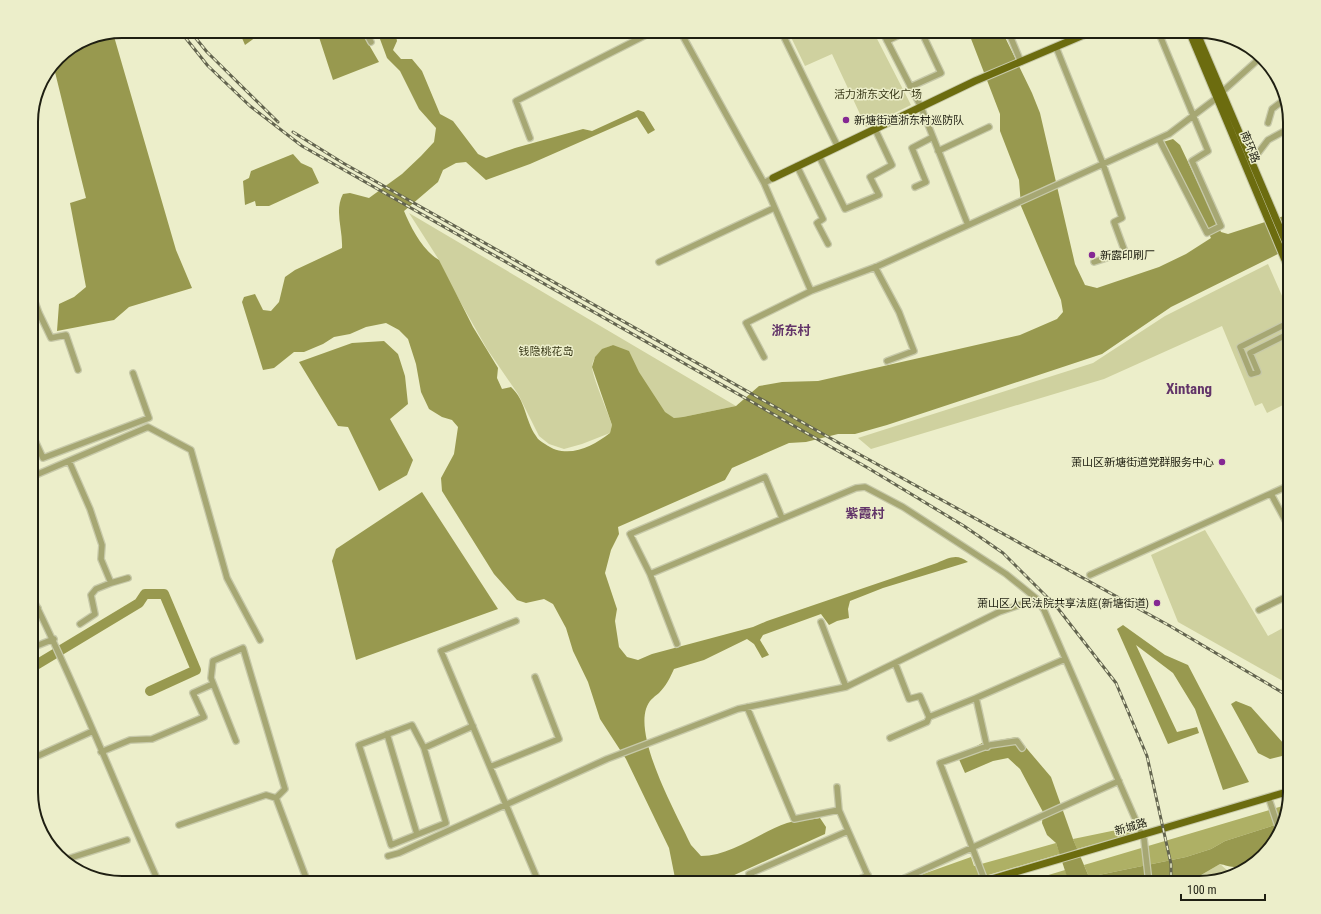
<svg xmlns="http://www.w3.org/2000/svg" width="1321" height="914" viewBox="0 0 1321 914" font-family="'Roboto Condensed','Noto Sans SC',sans-serif">
<style>
.green{fill:#cfd19f}
.forest{fill:#aeb065}
.water{fill:#98994f}
.lines{fill:none;stroke-linecap:round;stroke-linejoin:round}
.river{stroke:#98994f;stroke-width:10}
.minor-casing{stroke:#c7c9a9;stroke-width:8}
.major-casing{stroke:#c7c9a9;stroke-width:9}
.minor{stroke:#a6a773;stroke-width:5.5}
.major{stroke:#6c6c0f;stroke-width:7}
.rail-casing{stroke:#63644f;stroke-width:3}
.rail{stroke:#eceeca;stroke-width:1.5;stroke-dasharray:4.5;stroke-linecap:butt}
.poi-dot{fill:#852893;stroke:#eceeca;stroke-width:1.5}
.labels{text-anchor:middle;dominant-baseline:central;stroke-width:3;stroke-linejoin:round;paint-order:stroke}
.park-label{font-size:11px;fill:#373716;stroke:#eceeca}
.poi-label{font-size:11px;fill:#1f1f12;stroke:#eceeca;text-anchor:start}
.street-label{font-size:11px;fill:#1f1f12;stroke:#eceeca}
.quarter-label{font-size:13px;font-weight:bold;fill:#623469;stroke:#eceeca}
.district-label{font-size:15px;font-weight:bold;fill:#623469;stroke:#eceeca}
.rim{fill:none;stroke:#1f1f12;stroke-width:2}
</style>
<rect width="100%" height="100%" fill="#eceeca"/>
<path class="green" d="M788 31H873L911 105 866 127 832 54 805 66Z
M409 213 736 406 683 417 674 418 665 413 613 345C602 349 594 354 592 366 591 373 609 415 612 425L610 433 582 444 564 449 549 444 539 436 518 394 487 349 453 289 439 260Z
M1268 264 1290 314V414L1285 404 1267 413 1262 403 1255 406 1222 326 1104 379 871 449 858 438 1093 363 1165 316Z
M1205 530 1268 636 1290 624V685L1178 622 1151 555Z
M1248 863 1242 872 1195 883 1196 878 1220 864 1228 871 1236 870Z"/>
<path class="forest" d="M1286 805 1281 823 1225 841 1211 849 1186 857 1089 877 1084 865Z
M1131 827 1132 834 1077 849 1073 839Z
M1056 843 1060 854 961 883H898L971 857 974 866Z
M1065 870 1070 883H1022Z"/>
<path class="water" d="M239 31H264L245 45Z
M317 31H361L379 62 333 80Z
M377 31H395L397 41 393 50 401 59H412L422 71 440 114 453 121 478 154 486 158 515 148 583 129 592 131 638 110 644 112 655 130 648 134 637 117 530 164 486 180 466 162 456 163 443 170 438 182 404 211C411 228 423 251 439 260L473 327 498 368 497 378 502 389 511 387C526 401 525 420 536 436 538 440 542 442 545 444 567 460 592 447 610 433L612 425 592 367 595 357 602 349 613 345 629 351 639 372 665 412 674 418 683 417 736 406 759 386 782 382 818 381 1020 335 1057 319 1063 312 1061 300 1021 206 1019 180 1000 131V114L968 31H1002L1032 93 1040 113 1075 264 1085 285 1097 288 1159 267 1186 254 1211 238 1163 142 1173 139 1180 145 1221 232 1228 234 1290 214V248L1171 307 1102 354 887 425 855 434H838L806 442 789 443 732 468 725 480 618 527 619 534 611 550 605 573 617 609 615 621 619 647 627 657 638 660 652 654 753 627 767 621 937 563C949 558 957 553 968 562L883 588 850 601 848 609 849 618 837 621 829 625 821 614 763 635 760 640 769 655 762 658 754 644 747 639 704 660 674 669C670 678 666 686 659 693 653 698 649 700 646 709 636 742 676 813 691 845L701 856C731 856 760 832 787 823 797 820 810 820 820 818L826 827 825 834 730 877 727 883H676L669 848 626 759 600 719 588 682 573 651 566 628 553 604 544 599 526 603 517 600 494 574 442 491 441 478 454 454 458 427 452 420 442 417 429 409 421 392 416 364 408 339 399 330 386 323 366 327 350 334 334 337 323 344 304 352H294L274 368 263 370 242 302 244 297 255 294 263 310 271 311 279 302 285 277 295 270 342 248C343 229 334 211 343 194L350 193 369 198 402 174 421 156 434 142 436 128 419 109 400 71 387 58Z
M113 33 176 250 192 288 129 307 114 320 57 331 59 304 74 297 86 287 70 203 86 198 53 64 58 57 87 38Z
M293 154 301 163 312 168 319 183 269 206H256L255 201 245 205 243 181 249 178 251 171Z
M384 341 398 354 405 376 408 404 390 419 413 460 407 475 379 491 348 427 338 426 299 362 352 343Z
M422 492 498 609 356 660 332 561 336 549Z
M1123 625 1165 655 1188 665 1249 782 1223 790 1195 709 1173 673 1136 645 1177 732 1197 727 1199 733 1168 744 1117 629Z
M1236 701 1251 707 1284 744 1290 745V754L1270 759 1258 753 1231 704Z
M1017 737 1051 777 1073 839 1089 877 1186 857 1211 849 1225 841 1281 823 1275 841C1263 849 1255 865 1239 867 1233 868 1225 865 1220 864L1196 878 1193 883H1069L1056 843 1047 835 1042 823 1043 812 1020 769 1008 758 993 761 965 773 958 757 982 743Z"/>
<g class="lines">
<path class="river" d="M31 668 139 603 145 594H164L196 670 150 691"/>
<g class="minor-casing">
<path id="minor" d="M365 31 371 42
M680 31 764 183
M781 31 838 147
M882 31 921 107 968 225
M1008 31 1021 62
M1158 31 1208 151 1192 161 1221 226 1207 233 1159 139
M887 41 908 31
M1056 47 1103 164 1122 218 1114 222 1125 252 1094 262
M910 87 941 73 923 35
M1222 92 1260 58
M1268 123 1272 109 1285 99
M530 138 516 101 654 31
M938 151 989 127
M819 156 845 209 879 195 870 177 892 165 875 129
M1252 161 1268 140 1290 128
M797 166 823 219 817 223 828 244
M773 178 764 183 811 291 878 266 1169 134 1218 97
M915 187 926 182 912 148 933 137
M659 262 774 208
M875 267 899 312 914 351 887 361
M31 291 39 313 51 338 66 335 78 370
M31 322 34 321 39 313
M1290 322 1240 347 1251 374 1258 372 1250 353 1290 333
M764 357 746 323 811 291
M31 432 43 458 149 418 133 373
M69 461 90 509 102 545 101 559 111 583 128 578
M31 477 148 427 191 450 227 578 260 640
M1271 494 1290 529
M650 574 856 488 865 487 903 507 1006 574 1037 599 1044 610 1144 839 1149 883
M1090 575 1290 485
M31 595C78 689 116 787 159 883
M1259 610 1290 595
M31 611 38 608
M516 621 441 651 539 883
M821 622 846 687 999 612 1037 599
M80 624 95 614 91 595 96 589 111 583
M677 644 650 574 630 534 765 477 782 518
M31 648 54 639
M895 663 909 699 920 696 929 717 976 698
M747 707 794 819 839 810
M31 713 35 721
M412 725 424 748 446 823 391 845 359 745Z
M387 734 417 834
M890 738 927 722 929 717
M236 741 211 678 213 661 243 648 285 789 276 798 308 883
M987 747 976 698 1065 659
M424 748 473 726
M101 752 130 740 152 739 204 717 193 693 213 684
M31 759 93 731
M490 767 559 739 535 677
M837 787 839 810 871 883
M1270 802 1279 829
M179 825 266 795 276 798
M388 856 399 853 607 759 738 709 846 687
M64 860 127 840
M749 874 848 831
M985 881 940 763 990 745 1017 741 1022 748
M601 883 605 881
M851 883 868 875
M894 883 1119 781"/>
</g>
<g class="major-casing">
<path id="major" d="M1189 31 1290 272
M1196 31 1290 252
M773 178 975 81 1093 31
M978 883 1290 791"/>
</g>
<use href="#minor" class="minor"/>
<use href="#major" class="major"/>
<g class="rail-casing">
<path id="rail" d="M180 31 208 66 250 106 302 146 868 468 964 526 1003 553 1056 606 1116 683 1147 756 1171 864V883
M190 31 207 52 278 122
M293 132 343 163 846 447 1170 626 1290 697"/>
</g>
<use href="#rail" class="rail"/>
</g>
<g class="poi-dot">
<circle cx="846" cy="120" r="4"/>
<circle cx="1092" cy="255" r="4"/>
<circle cx="1222" cy="462" r="4"/>
<circle cx="1157" cy="603" r="4"/>
</g>
<g class="labels">
<g class="park-label">
<text x="878" y="94">活力浙东文化广场</text>
<text x="546" y="351">钱隐桃花岛</text>
</g>
<g class="poi-label">
<text x="854" y="120">新塘街道浙东村巡防队</text>
<text x="1100" y="255">新露印刷厂</text>
<text x="1214" y="462" text-anchor="end">萧山区新塘街道党群服务中心</text>
<text x="1149" y="603" text-anchor="end">萧山区人民法院共享法庭(新塘街道)</text>
</g>
<g class="street-label">
<text transform="translate(1250 147) rotate(68)">南环路</text>
<text transform="translate(1131 827) rotate(-16)">新城路</text>
</g>
<g class="quarter-label">
<text x="791" y="330">浙东村</text>
<text x="865" y="513">紫霞村</text>
</g>
<g class="district-label">
<text x="1189" y="389">Xintang</text>
</g>
</g>
<path d="M0 0H1321V914H0ZM122 38H1199A84 84 0 0 1 1283 122V792A84 84 0 0 1 1199 876H122A84 84 0 0 1 38 792V122A84 84 0 0 1 122 38Z" fill="#eceeca" fill-rule="evenodd"/>
<path class="rim" d="M122 38H1199A84 84 0 0 1 1283 122V792A84 84 0 0 1 1199 876H122A84 84 0 0 1 38 792V122A84 84 0 0 1 122 38Z"/>
<path d="M1181 894v6h84v-6" fill="none" stroke="#1f1f12" stroke-width="2"/>
<text x="1187" y="894" font-size="12" fill="#1f1f12" stroke="#eceeca" stroke-width="3" paint-order="stroke">100 m</text>
</svg>
